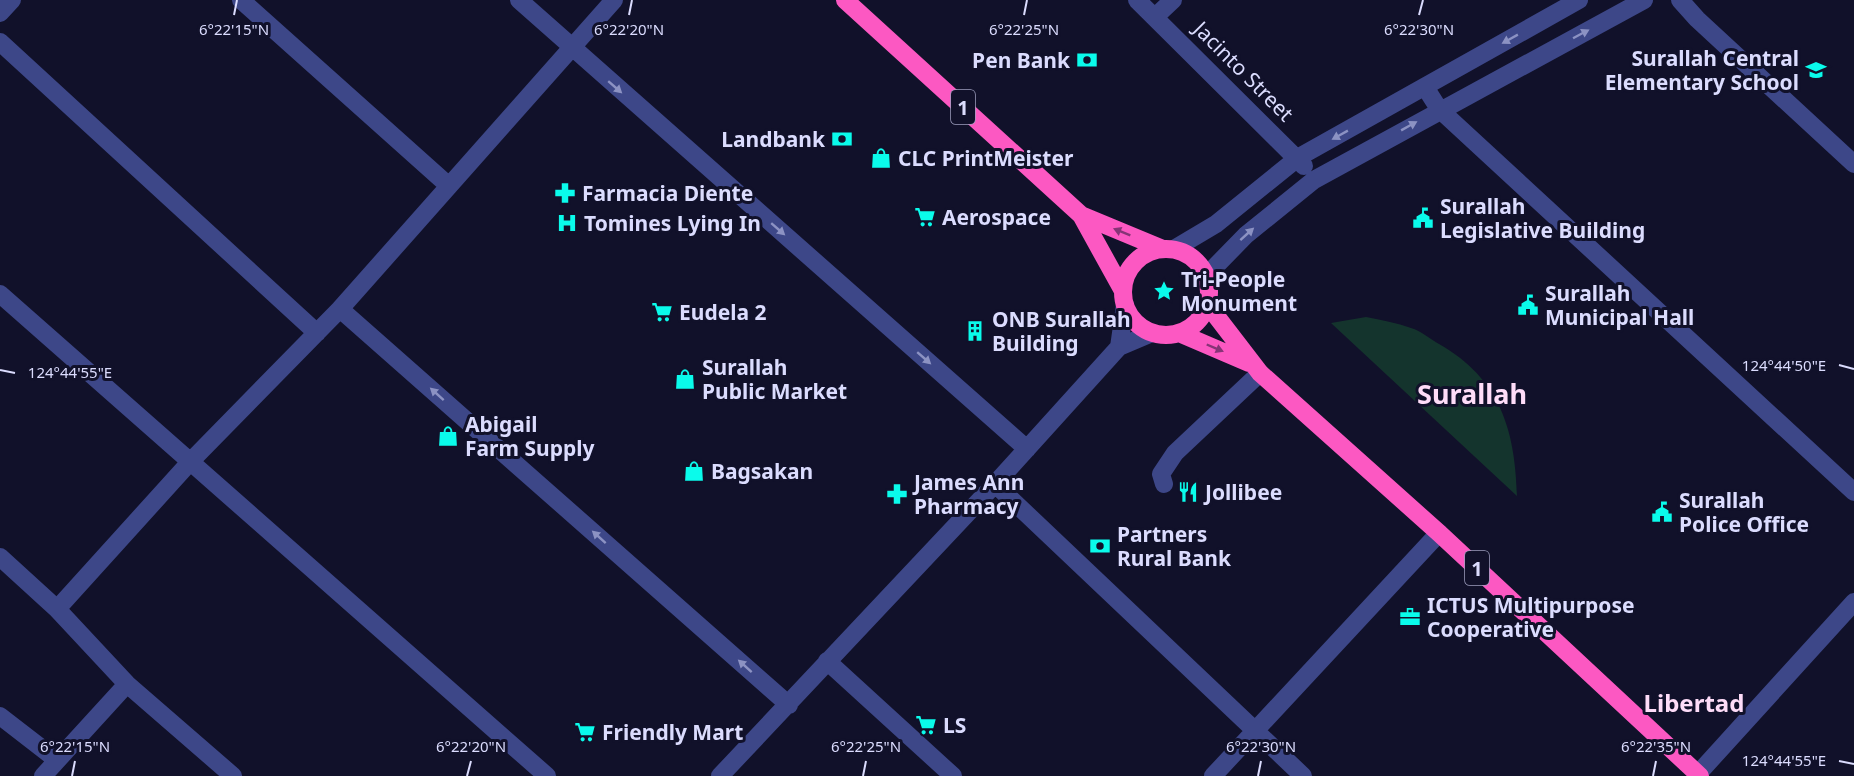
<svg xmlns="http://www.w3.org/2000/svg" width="1854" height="776" viewBox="0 0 1854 776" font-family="'Noto Sans',sans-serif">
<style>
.green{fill:#14342d}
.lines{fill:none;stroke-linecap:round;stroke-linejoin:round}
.minor{stroke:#3d4788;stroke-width:18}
.highway{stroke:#fc58c2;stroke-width:18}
.oneway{fill:#8c92c3}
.oneway2{fill:#863476}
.ticks{fill:none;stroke:#dbdcfe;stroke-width:2}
.labels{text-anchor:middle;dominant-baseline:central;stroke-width:6;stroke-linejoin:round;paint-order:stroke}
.shield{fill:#11112a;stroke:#9e9fbe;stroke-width:1.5}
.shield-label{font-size:20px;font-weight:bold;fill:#dbdcfe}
.poi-label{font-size:21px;font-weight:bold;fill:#dbdcfe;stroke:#11112a;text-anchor:start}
.street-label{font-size:21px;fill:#dbdcfe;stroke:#11112a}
.quarter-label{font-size:24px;font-weight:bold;fill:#fedcf8;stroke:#11112a}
.district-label{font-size:27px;font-weight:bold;fill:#fedcf8;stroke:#11112a}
.ticks-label{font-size:15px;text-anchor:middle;fill:#dbdcfe;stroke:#11112a;stroke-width:6;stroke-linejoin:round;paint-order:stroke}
</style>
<rect width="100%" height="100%" fill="#11112a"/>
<path class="green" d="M1366 317C1381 320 1397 323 1411 328 1421 331 1430 339 1439 344 1500 379 1515 429 1517 496L1331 323Z"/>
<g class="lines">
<path class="minor" d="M241 0 449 186
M519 0 1027 449
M1137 0 1304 166
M1680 0 1697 19 1854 164
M0 13 12 0
M1156 16 1173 0
M0 42 317 333
M1425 87 1439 109 1854 492
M1174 249 1216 224 1299 157 1579 0
M1206 276 1246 235 1314 180 1644 0
M0 294 547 776
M340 309 789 705
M1119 347 1125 305
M995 484 1303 776
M1164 484 1161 474 1175 453 1260 373
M0 557 57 609 127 684 233 776
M57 609 190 462 340 309 614 0
M827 661 953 776
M0 716 57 760
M43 776 127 684
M720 776 995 484 1119 347 1152 333
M1213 776 1439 533
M1696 776 1854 602"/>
<path class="highway" d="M845 0 1081 215 1123 291
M1081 215 1163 249
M1123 292a43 43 0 1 1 86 0a43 43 0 1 1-86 0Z
M1207 304 1260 373 1439 533 1700 776
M1179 333 1249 363"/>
</g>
<defs><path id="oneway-solid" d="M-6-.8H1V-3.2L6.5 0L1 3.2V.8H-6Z" transform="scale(1.5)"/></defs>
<g class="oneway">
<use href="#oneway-solid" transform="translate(1581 34) rotate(-28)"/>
<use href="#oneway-solid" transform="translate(1510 39) rotate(151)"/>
<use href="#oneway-solid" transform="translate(615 87) rotate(41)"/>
<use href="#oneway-solid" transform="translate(1409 126) rotate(-29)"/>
<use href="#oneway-solid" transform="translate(1340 135) rotate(151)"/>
<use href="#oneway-solid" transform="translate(778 229) rotate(41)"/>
<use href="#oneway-solid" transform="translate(1247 234) rotate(-42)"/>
<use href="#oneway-solid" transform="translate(924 358) rotate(41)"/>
<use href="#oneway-solid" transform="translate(437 394) rotate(-138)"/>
<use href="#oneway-solid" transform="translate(599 537) rotate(-138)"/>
<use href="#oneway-solid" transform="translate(745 666) rotate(-138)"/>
</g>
<g class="oneway2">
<use href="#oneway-solid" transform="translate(1122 232) rotate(-158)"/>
<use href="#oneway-solid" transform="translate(1215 348) rotate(23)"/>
</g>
<path class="ticks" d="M234 15 237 0M629 15 632 0M1024 15 1027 0M1419 15 1423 0M1839 365 1854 369M0 370 15 373M1839 761 1854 764M72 776 75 761M467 776 471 761M863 776 866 761M1258 776 1261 761M1653 776 1656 761"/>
<defs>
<g id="bank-bare" transform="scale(1.62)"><path d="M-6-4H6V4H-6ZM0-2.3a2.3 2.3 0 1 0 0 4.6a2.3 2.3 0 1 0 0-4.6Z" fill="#0afbeb" stroke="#11112a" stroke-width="2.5" paint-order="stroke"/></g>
<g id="school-bare" transform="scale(1.62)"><path d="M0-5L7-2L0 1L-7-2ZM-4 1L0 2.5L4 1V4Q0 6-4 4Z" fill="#0afbeb" stroke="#11112a" stroke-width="2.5" paint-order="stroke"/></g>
<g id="shop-bare" transform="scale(1.62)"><path d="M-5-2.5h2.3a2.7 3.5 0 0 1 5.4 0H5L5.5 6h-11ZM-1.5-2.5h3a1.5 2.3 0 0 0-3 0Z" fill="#0afbeb" stroke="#11112a" stroke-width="2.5" paint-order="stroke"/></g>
<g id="pharmacy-bare" transform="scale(1.62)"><path d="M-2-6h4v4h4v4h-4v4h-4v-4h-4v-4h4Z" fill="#0afbeb" stroke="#11112a" stroke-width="2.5" paint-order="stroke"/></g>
<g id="supermarket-bare" transform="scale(1.62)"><path d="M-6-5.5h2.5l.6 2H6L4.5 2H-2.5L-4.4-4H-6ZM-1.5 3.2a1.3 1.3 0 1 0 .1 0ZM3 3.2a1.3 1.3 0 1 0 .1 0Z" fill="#0afbeb" stroke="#11112a" stroke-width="2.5" paint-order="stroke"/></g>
<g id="civic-bare" transform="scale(1.62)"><path d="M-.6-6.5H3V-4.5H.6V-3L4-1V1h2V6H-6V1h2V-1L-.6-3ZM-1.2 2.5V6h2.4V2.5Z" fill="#0afbeb" stroke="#11112a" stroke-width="2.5" paint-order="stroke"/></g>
<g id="hospital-bare" transform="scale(1.62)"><path d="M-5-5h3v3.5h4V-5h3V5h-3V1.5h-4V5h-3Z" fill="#0afbeb" stroke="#11112a" stroke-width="2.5" paint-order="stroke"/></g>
<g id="sight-bare" transform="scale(1.62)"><path d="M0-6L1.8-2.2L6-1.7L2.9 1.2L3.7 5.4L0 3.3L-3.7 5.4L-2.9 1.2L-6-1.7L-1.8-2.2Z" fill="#0afbeb" stroke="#11112a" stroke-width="2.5" paint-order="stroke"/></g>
<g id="building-bare" transform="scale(1.62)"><path d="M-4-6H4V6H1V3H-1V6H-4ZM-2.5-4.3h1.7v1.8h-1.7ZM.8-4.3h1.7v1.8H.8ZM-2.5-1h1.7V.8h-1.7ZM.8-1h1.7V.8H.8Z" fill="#0afbeb" stroke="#11112a" stroke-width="2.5" paint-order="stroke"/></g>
<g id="restaurant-bare" transform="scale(1.62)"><path d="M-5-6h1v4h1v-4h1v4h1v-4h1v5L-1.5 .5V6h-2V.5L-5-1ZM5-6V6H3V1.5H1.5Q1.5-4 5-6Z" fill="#0afbeb" stroke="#11112a" stroke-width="2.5" paint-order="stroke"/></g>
<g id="office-bare" transform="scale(1.62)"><path d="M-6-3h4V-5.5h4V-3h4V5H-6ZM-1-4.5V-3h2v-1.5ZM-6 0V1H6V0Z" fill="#0afbeb" stroke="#11112a" stroke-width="2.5" paint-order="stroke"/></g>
</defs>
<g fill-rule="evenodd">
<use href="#bank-bare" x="1087" y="60"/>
<use href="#school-bare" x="1816" y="70"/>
<use href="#bank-bare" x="842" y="139"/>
<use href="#shop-bare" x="881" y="158"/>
<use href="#pharmacy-bare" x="565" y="193"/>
<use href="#supermarket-bare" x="925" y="217"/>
<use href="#civic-bare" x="1423" y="218"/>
<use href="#hospital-bare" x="567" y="223"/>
<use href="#sight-bare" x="1164" y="291"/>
<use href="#civic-bare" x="1528" y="305"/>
<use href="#supermarket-bare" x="662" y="312"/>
<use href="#building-bare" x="975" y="331"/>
<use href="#shop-bare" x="685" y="379"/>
<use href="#shop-bare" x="448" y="436"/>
<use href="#shop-bare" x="694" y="471"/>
<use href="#restaurant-bare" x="1188" y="492"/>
<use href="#pharmacy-bare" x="897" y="494"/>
<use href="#civic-bare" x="1662" y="512"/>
<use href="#bank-bare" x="1100" y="546"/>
<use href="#office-bare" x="1410" y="617"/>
<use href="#supermarket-bare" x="926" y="725"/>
<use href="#supermarket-bare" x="585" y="732"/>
</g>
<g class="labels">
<g class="shield">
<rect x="951" y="90" width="24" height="34" rx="4.5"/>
<rect x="1465" y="551" width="24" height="34" rx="4.5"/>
</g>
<g class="shield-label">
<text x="963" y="107">1</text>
<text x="1477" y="568">1</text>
</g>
<g class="poi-label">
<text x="1799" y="58" text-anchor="end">Surallah Central<tspan x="1799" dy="24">Elementary School</tspan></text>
<text x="1070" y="60" text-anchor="end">Pen Bank</text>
<text x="825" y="139" text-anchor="end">Landbank</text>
<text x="898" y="158">CLC PrintMeister</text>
<text x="582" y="193">Farmacia Diente</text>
<text x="1440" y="206">Surallah<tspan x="1440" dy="24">Legislative Building</tspan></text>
<text x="942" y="217">Aerospace</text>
<text x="584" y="223">Tomines Lying In</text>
<text x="1181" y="279">Tri-People<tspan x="1181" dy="24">Monument</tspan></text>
<text x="1545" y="293">Surallah<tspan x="1545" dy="24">Municipal Hall</tspan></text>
<text x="679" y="312">Eudela 2</text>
<text x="992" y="319">ONB Surallah<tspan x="992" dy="24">Building</tspan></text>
<text x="702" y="367">Surallah<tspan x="702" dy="24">Public Market</tspan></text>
<text x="465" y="424">Abigail<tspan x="465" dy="24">Farm Supply</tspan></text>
<text x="711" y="471">Bagsakan</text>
<text x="914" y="482">James Ann<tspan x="914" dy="24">Pharmacy</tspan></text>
<text x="1205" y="492">Jollibee</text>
<text x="1679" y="500">Surallah<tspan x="1679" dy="24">Police Office</tspan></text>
<text x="1117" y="534">Partners<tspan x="1117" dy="24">Rural Bank</tspan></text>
<text x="1427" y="605">ICTUS Multipurpose<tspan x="1427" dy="24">Cooperative</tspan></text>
<text x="943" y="725">LS</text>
<text x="602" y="732">Friendly Mart</text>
</g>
<g class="street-label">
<text transform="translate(1244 71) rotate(45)">Jacinto Street</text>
</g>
<g class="quarter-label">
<text x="1694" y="702">Libertad</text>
</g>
<g class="district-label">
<text x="1472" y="393">Surallah</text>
</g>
</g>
<g class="ticks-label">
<text x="234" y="35">6°22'15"N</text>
<text x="629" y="35">6°22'20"N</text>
<text x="1024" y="35">6°22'25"N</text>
<text x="1419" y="35">6°22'30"N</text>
<text x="1784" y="371">124°44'50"E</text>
<text x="70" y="378">124°44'55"E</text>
<text x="75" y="752">6°22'15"N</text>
<text x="471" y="752">6°22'20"N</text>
<text x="866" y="752">6°22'25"N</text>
<text x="1261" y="752">6°22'30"N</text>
<text x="1656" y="752">6°22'35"N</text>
<text x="1784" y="766">124°44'55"E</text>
</g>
</svg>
